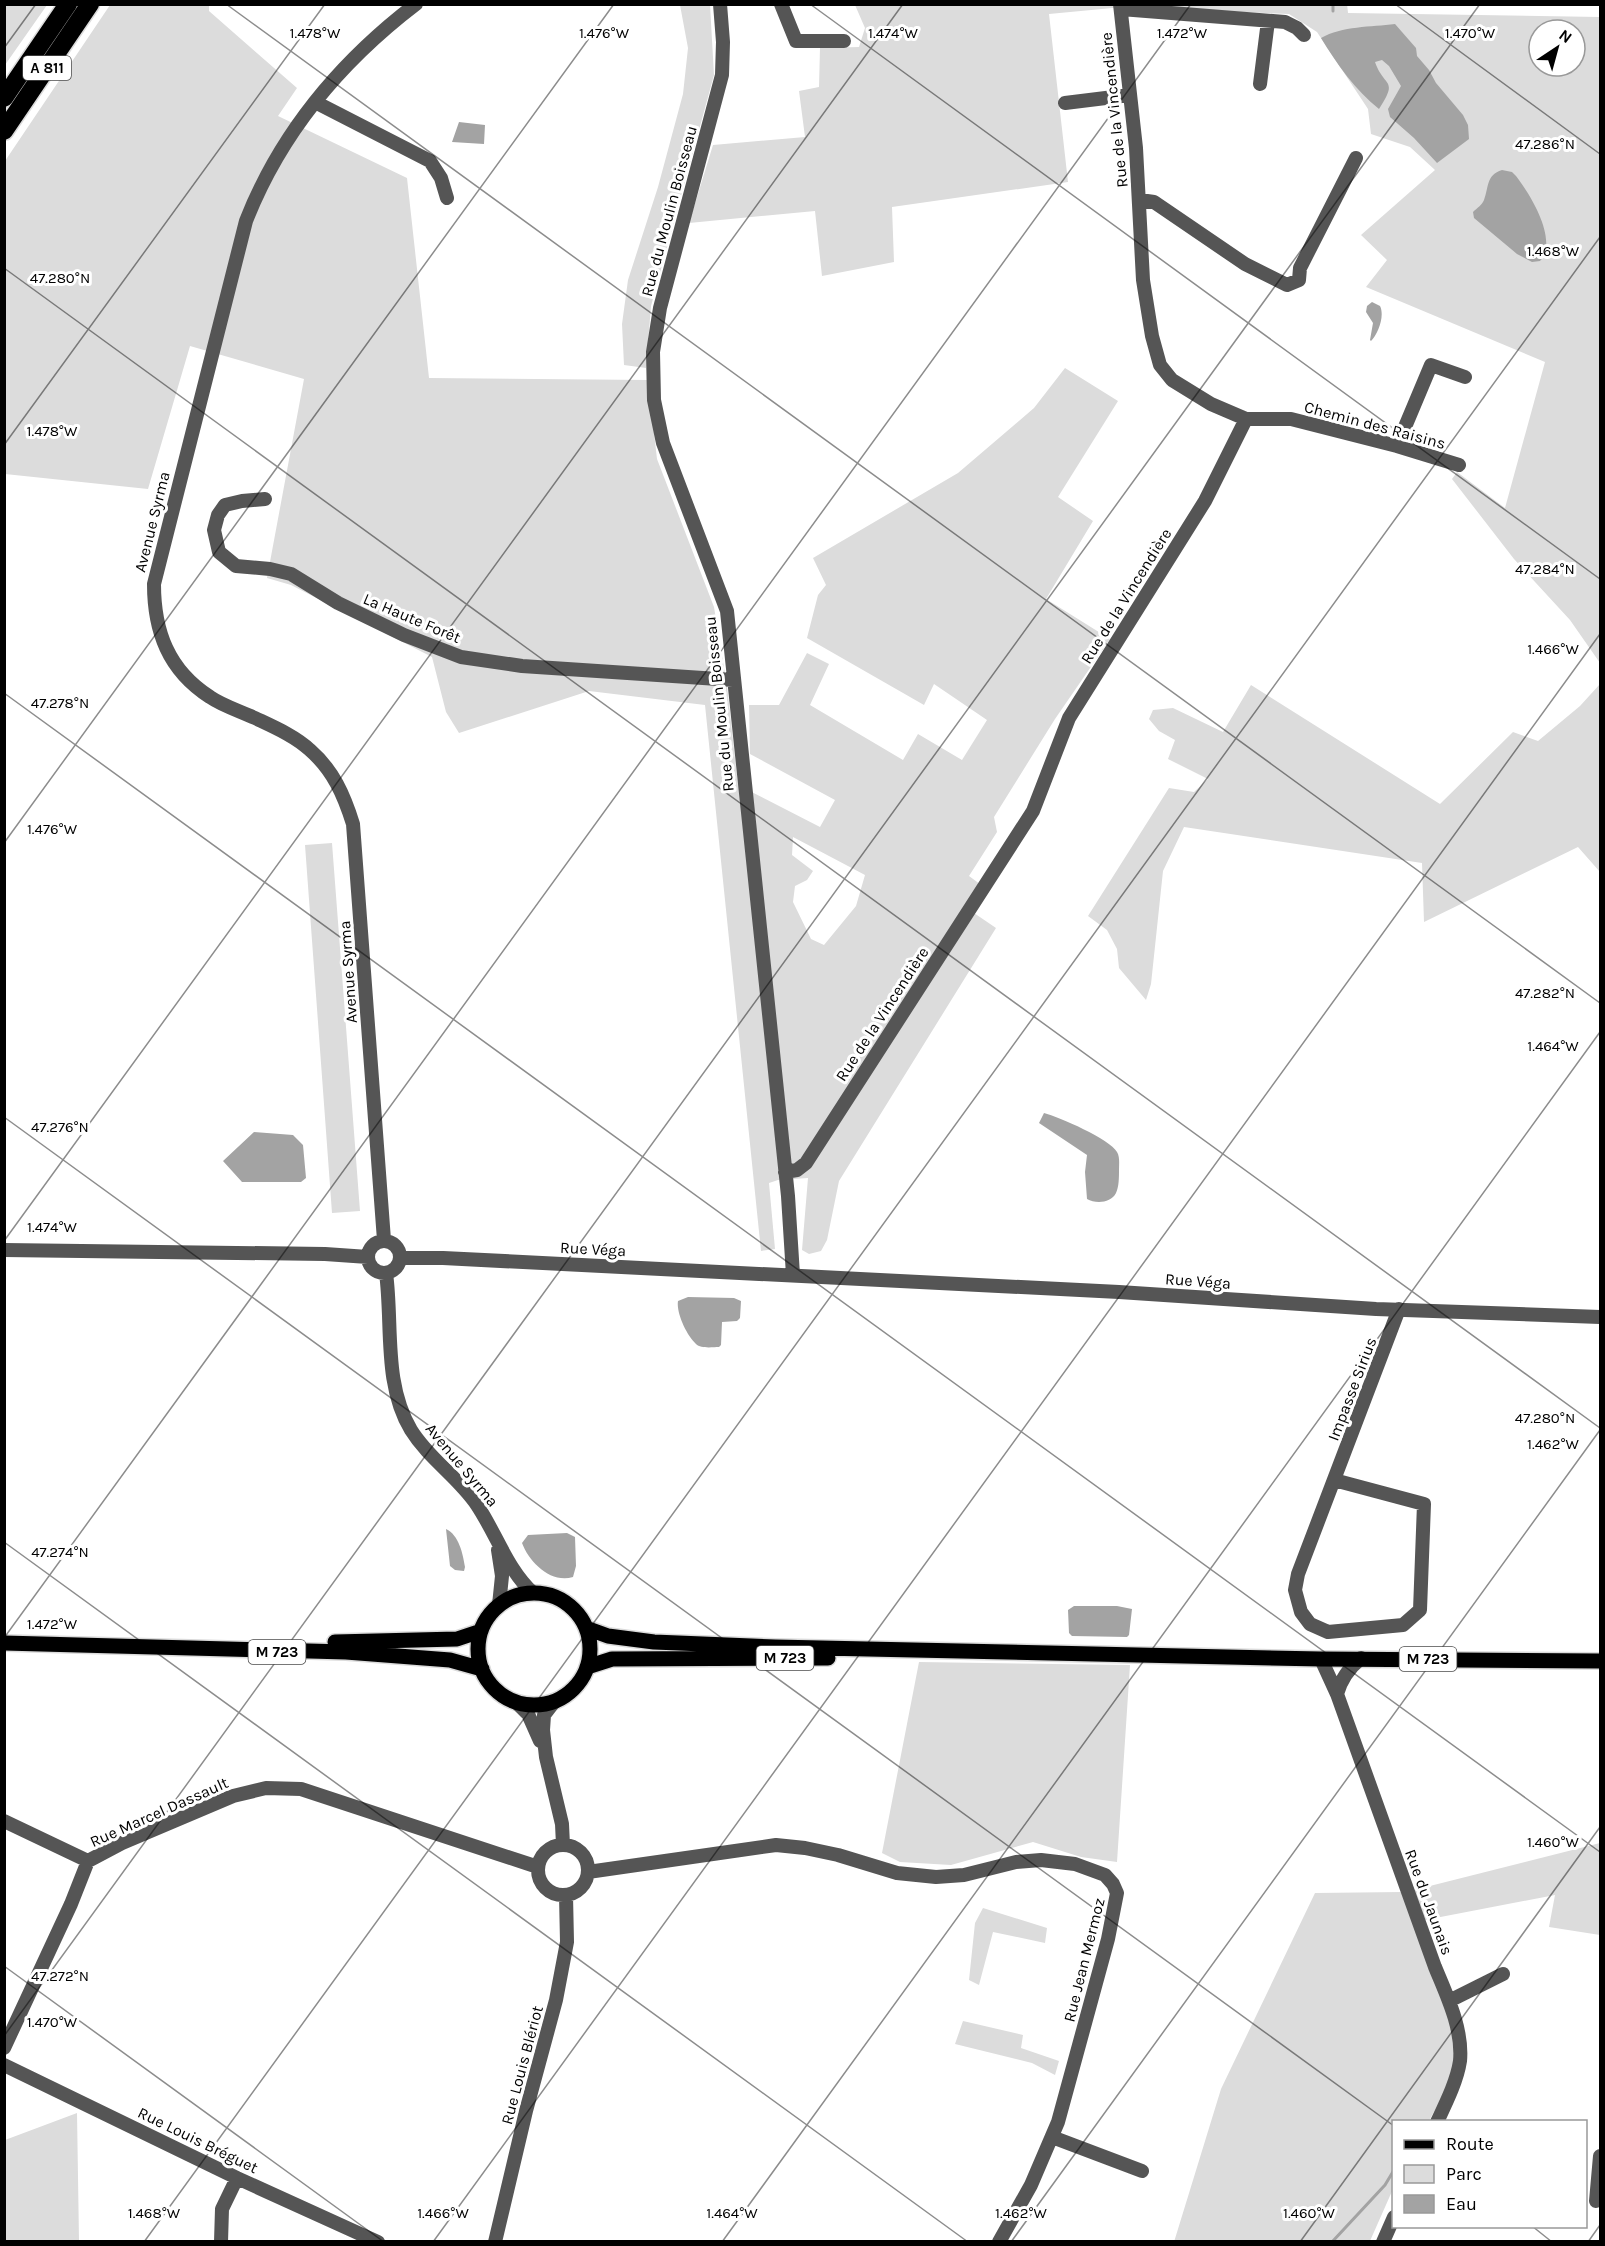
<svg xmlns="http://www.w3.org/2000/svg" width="1605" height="2246" viewBox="0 0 1605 2246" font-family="Karla,sans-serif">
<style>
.green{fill:#dcdcdc;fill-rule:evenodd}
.water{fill:#a3a3a3}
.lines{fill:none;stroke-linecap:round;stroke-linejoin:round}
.stream{stroke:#a3a3a3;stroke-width:3}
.major-casing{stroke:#dbdbdb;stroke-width:18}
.highway-casing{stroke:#dbdbdb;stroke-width:21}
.minor{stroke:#555;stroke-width:14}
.major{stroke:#000;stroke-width:15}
.highway{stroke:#000;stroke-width:18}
.ticks{fill:none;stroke:#000;stroke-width:1.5;stroke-opacity:0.45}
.labels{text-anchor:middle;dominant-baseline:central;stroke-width:6;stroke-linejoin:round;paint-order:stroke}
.shield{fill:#fff;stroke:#4c4c4c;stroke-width:1.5}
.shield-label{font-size:15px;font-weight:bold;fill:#000}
.street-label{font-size:16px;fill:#000;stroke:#fff}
.ticks-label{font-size:15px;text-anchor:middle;fill:#000;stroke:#fff;stroke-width:6;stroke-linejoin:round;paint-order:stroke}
</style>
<rect width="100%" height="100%" fill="#fff"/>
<path class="green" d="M5 4 47 5 5 65 4 5Z
M1347 4 1348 13 1600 17V663L1570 620 1514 559 1452 479 1457 472 1505 508 1545 362 1366 287 1387 260 1361 235 1435 170 1410 147 1371 134 1368 109 1317 32 1289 14 1123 7 1049 14 1068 182 892 207 894 262 822 276 815 211 689 223 713 145 805 137 799 91 819 87 820 48 859 47 865 28 855 5ZM1539 30H1575V66H1539Z
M110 5H209V11L297 88 278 116 407 178 429 378 648 380 657 459 714 607 727 686 738 785 820 827 835 800 750 754 749 705H779L807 653 829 664 810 705 903 760 918 734 962 760 987 720 934 684 924 705 807 638 818 595 826 585 813 558 958 473 1034 408 1065 368 1118 401 1058 497 1093 521 1046 599 1110 639 1055 719 994 817 997 832 969 876 988 890 974 913 996 928 839 1181 827 1240 821 1251 809 1254 802 1250 808 1178 778 1180 769 1183 775 1249 761 1251 705 705 589 691 459 733 446 712 432 657 291 585 267 578 304 379 190 346 148 489 5 474V161ZM793 837 865 875 856 906 824 945 811 939 793 902 795 886 807 880 813 871 792 855Z
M680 5H710L714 75 651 306 646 368 624 365 622 324 628 280 658 187 683 94 688 48Z
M1600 684V872L1578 847 1424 922 1422 863 1184 827 1163 871 1151 984 1146 1000 1119 968 1117 949 1107 930 1088 916 1169 788 1194 792 1208 779 1168 759 1175 740 1159 731 1149 719 1153 710 1173 708 1223 732 1251 685 1440 804 1513 732 1538 741 1580 706Z
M332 843 360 1211 332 1213 305 845Z
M919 1662 1130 1665 1117 1862 1081 1857 1033 1842 951 1865 900 1862 882 1853Z
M1600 1843V1935L1549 1927 1555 1895 1425 1920 1414 1890Z
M1402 1892C1418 1942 1460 2016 1453 2067 1450 2086 1437 2105 1429 2121L1394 2122 1393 2189 1370 2241 1174 2242 1221 2089 1315 1893Z
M983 1908 1047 1928 1045 1943 993 1932 979 1985 969 1980 975 1923Z
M963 2021 1023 2035 1021 2048 1059 2061 1055 2075 1032 2063 955 2044Z
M77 2113 79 2241H5V2140Z"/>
<path class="water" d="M1395 24 1416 48 1417 56 1429 70 1436 83 1463 115 1468 125 1469 139 1437 163 1414 138 1390 117 1388 109 1401 86 1389 66 1382 60 1375 62C1384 88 1399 78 1379 109 1356 91 1336 63 1321 38 1342 26 1371 27 1395 24Z
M459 122 485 125 484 144 452 142Z
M1502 170 1512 172 1516 176C1530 194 1559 240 1540 261L1532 262 1517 254 1474 218 1473 212C1477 208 1482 205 1484 200 1489 187 1486 175 1502 170Z
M1372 302 1380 306C1385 316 1378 334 1371 341L1370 340 1373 323 1366 312 1367 306Z
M1044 1113C1059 1117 1110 1139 1117 1152 1120 1157 1119 1164 1119 1170 1119 1177 1119 1187 1116 1193 1111 1203 1096 1204 1087 1199L1085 1172 1087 1155 1039 1123Z
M254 1132 293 1135 303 1145 306 1178 301 1182H242L223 1161Z
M688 1297 734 1298 741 1301 740 1318 737 1321 722 1322 721 1345 719 1347C713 1347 701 1349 696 1344 687 1336 676 1313 678 1301Z
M446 1529C459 1535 463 1554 465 1567L464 1571 455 1570 450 1566Z
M567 1533 575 1537 576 1566 573 1577C551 1584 529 1562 522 1543L528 1535Z
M1074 1606H1117L1132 1609 1129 1635 1127 1637 1072 1636 1069 1633 1068 1610Z"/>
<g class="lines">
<path class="stream" d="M1333 4V11
M1332 2242 1385 2185 1394 2170"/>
<g class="major-casing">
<path id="major" d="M478 1649a56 56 0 1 1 112 0a56 56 0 1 1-112 0Z
M586 1628 608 1636 654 1642 775 1647 1321 1659 1600 1661
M335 1642 457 1639 481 1631
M4 1643 346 1652 450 1660 482 1669
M587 1667 612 1659 828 1658"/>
</g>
<g class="highway-casing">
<path id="highway" d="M4 98 68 4
M4 131 90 4"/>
</g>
<path class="minor" d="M720 4 723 42 722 75 660 308 653 352 654 400 663 443 727 611 788 1196 793 1275
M781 4 796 41H844
M1121 9 1285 22 1297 28 1304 35
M1260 84 1268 21
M315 102 430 161 441 178 447 198
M1065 103 1130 95
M1140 200 1154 202 1245 264 1287 285 1299 280 1300 268 1356 158
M1246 419H1291L1397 446 1459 465
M1397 446 1431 365 1465 377
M265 499 242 501 225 505 218 515 214 530 219 552 236 566 270 569 291 574 338 603 404 635 461 657 522 666 733 680
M785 1172 797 1170 806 1163 1033 811 1069 718 1205 501 1246 419 1211 404 1172 380 1160 365 1152 336 1143 280 1136 148 1120 4
M384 1240 353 824C344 795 333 770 310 750 295 736 274 727 255 718 240 711 223 706 210 697 168 670 154 631 154 584L246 221C281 132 340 62 416 4
M368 1257a16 16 0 1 1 32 0a16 16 0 1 1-32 0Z
M4 1250 325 1254 368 1257
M401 1258H443L1119 1292 1376 1309 1600 1317
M386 1273C393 1325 383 1383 411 1430 429 1459 458 1477 477 1505 497 1535 507 1569 533 1593
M1334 1480 1424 1504 1420 1610 1403 1625 1328 1632 1310 1624 1301 1612 1295 1590 1298 1574 1399 1309
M498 1550 502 1576 499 1605
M1321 1659 1337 1694 1435 1967C1447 1996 1463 2029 1460 2061 1457 2081 1446 2103 1437 2122
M1337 1694C1341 1679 1349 1668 1361 1658
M516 1702 528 1714 540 1741
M554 1702 544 1715 543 1730 546 1757 562 1824 563 1845
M4 1821 88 1861 122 1843 233 1796 266 1788 301 1789 538 1867
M538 1870a25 25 0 1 1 50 0a25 25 0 1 1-50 0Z
M588 1872 776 1845 805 1848 838 1855 897 1873 936 1877 964 1875 1016 1862 1041 1860 1075 1864 1105 1875 1113 1884 1117 1893 1108 1939 1058 2122 1031 2185 999 2242
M1449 2001 1503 1974
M4 2048 71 1904 88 1861
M4 2065 237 2178 378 2242
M1052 2137 1142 2171
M1596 2201 1600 2156
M221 2242 222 2209 237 2178
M495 2242 526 2111 556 2000 567 1942 566 1895
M1383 2242 1394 2217"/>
<use href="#major" class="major"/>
<use href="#highway" class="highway"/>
</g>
<path class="ticks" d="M226 4 1600 1003M810 4 1600 579M1395 4 1600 154M4 48 36 4M4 268 1600 1428M4 445 325 4M4 693 1600 1852M4 843 614 4M4 1117 1394 2126M4 1241 903 4M4 1542 968 2242M4 1638 1191 4M4 1966 384 2242M4 2036 1480 4M1532 2226 1552 2242M144 2242 1600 237M433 2242 1600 634M722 2242 1600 1032M1011 2242 1600 1430M1300 2242 1600 1827M1588 2242 1600 2225"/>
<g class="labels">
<g class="shield">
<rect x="23" y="56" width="48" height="24" rx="4.5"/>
<rect x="248.5" y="1640" width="57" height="24" rx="4.5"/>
<rect x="756.5" y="1646" width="57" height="24" rx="4.5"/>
<rect x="1399.5" y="1647" width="57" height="24" rx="4.5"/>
</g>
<g class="shield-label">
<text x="47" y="68">A 811</text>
<text x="277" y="1652">M 723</text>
<text x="785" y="1658">M 723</text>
<text x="1428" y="1659">M 723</text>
</g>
<g class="street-label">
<text transform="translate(1114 110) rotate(-96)">Rue de la Vincendière</text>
<text transform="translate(669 211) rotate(-75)">Rue du Moulin Boisseau</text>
<text transform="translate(1375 425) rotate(15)">Chemin des Raisins</text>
<text transform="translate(152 522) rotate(-76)">Avenue Syrma</text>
<text transform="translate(1126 596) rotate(-58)">Rue de la Vincendière</text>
<text transform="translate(412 618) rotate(23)">La Haute Forêt</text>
<text transform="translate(719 704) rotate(-96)">Rue du Moulin Boisseau</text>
<text transform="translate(348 972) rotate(-94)">Avenue Syrma</text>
<text transform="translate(882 1014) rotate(-57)">Rue de la Vincendière</text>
<text transform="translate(593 1249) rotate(3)">Rue Véga</text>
<text transform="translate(1198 1281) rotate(4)">Rue Véga</text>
<text transform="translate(1352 1389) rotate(-69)">Impasse Sirius</text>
<text transform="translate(462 1465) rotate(50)">Avenue Syrma</text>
<text transform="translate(159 1812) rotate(-24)">Rue Marcel Dassault</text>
<text transform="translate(1429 1902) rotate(70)">Rue du Jaunais</text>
<text transform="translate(1084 1960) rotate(-76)">Rue Jean Mermoz</text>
<text transform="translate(522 2065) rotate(-75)">Rue Louis Blériot</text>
<text transform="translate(198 2140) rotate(26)">Rue Louis Bréguet</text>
</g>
</g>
<g class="ticks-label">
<text x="315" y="38">1.478°W</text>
<text x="604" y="38">1.476°W</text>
<text x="893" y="38">1.474°W</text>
<text x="1182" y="38">1.472°W</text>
<text x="1470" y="38">1.470°W</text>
<text x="1545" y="149">47.286°N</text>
<text x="1553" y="256">1.468°W</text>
<text x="60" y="283">47.280°N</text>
<text x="52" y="436">1.478°W</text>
<text x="1545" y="574">47.284°N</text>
<text x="1553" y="654">1.466°W</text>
<text x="60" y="708">47.278°N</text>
<text x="52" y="834">1.476°W</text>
<text x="1545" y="998">47.282°N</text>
<text x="1553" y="1051">1.464°W</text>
<text x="60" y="1132">47.276°N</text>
<text x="52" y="1232">1.474°W</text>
<text x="1545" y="1423">47.280°N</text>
<text x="1553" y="1449">1.462°W</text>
<text x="60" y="1557">47.274°N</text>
<text x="52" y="1629">1.472°W</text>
<text x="1553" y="1847">1.460°W</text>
<text x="60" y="1981">47.272°N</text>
<text x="52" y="2027">1.470°W</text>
<text x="154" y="2218">1.468°W</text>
<text x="443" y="2218">1.466°W</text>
<text x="732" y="2218">1.464°W</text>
<text x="1021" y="2218">1.462°W</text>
<text x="1309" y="2218">1.460°W</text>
</g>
<rect width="1605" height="2246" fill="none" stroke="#000000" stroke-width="12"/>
<rect x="1392" y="2120" width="195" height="108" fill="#ffffff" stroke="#999999" stroke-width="1.5"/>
<rect x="1404" y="2140" width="30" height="9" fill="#000000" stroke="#999999" stroke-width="1.5"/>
<text x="1446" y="2150" font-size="18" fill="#000000">Route</text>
<rect x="1404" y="2165" width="30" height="18" fill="#dcdcdc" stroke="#999999" stroke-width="1.5"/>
<text x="1446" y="2180" font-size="18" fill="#000000">Parc</text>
<rect x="1404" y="2195" width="30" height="18" fill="#a3a3a3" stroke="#999999" stroke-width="1.5"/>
<text x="1446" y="2210" font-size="18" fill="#000000">Eau</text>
<g transform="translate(1557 48) rotate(36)"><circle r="28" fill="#ffffff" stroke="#999999" stroke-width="1.5"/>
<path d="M0-4.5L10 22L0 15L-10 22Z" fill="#000000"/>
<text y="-9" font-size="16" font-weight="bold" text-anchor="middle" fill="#000000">N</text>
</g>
</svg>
